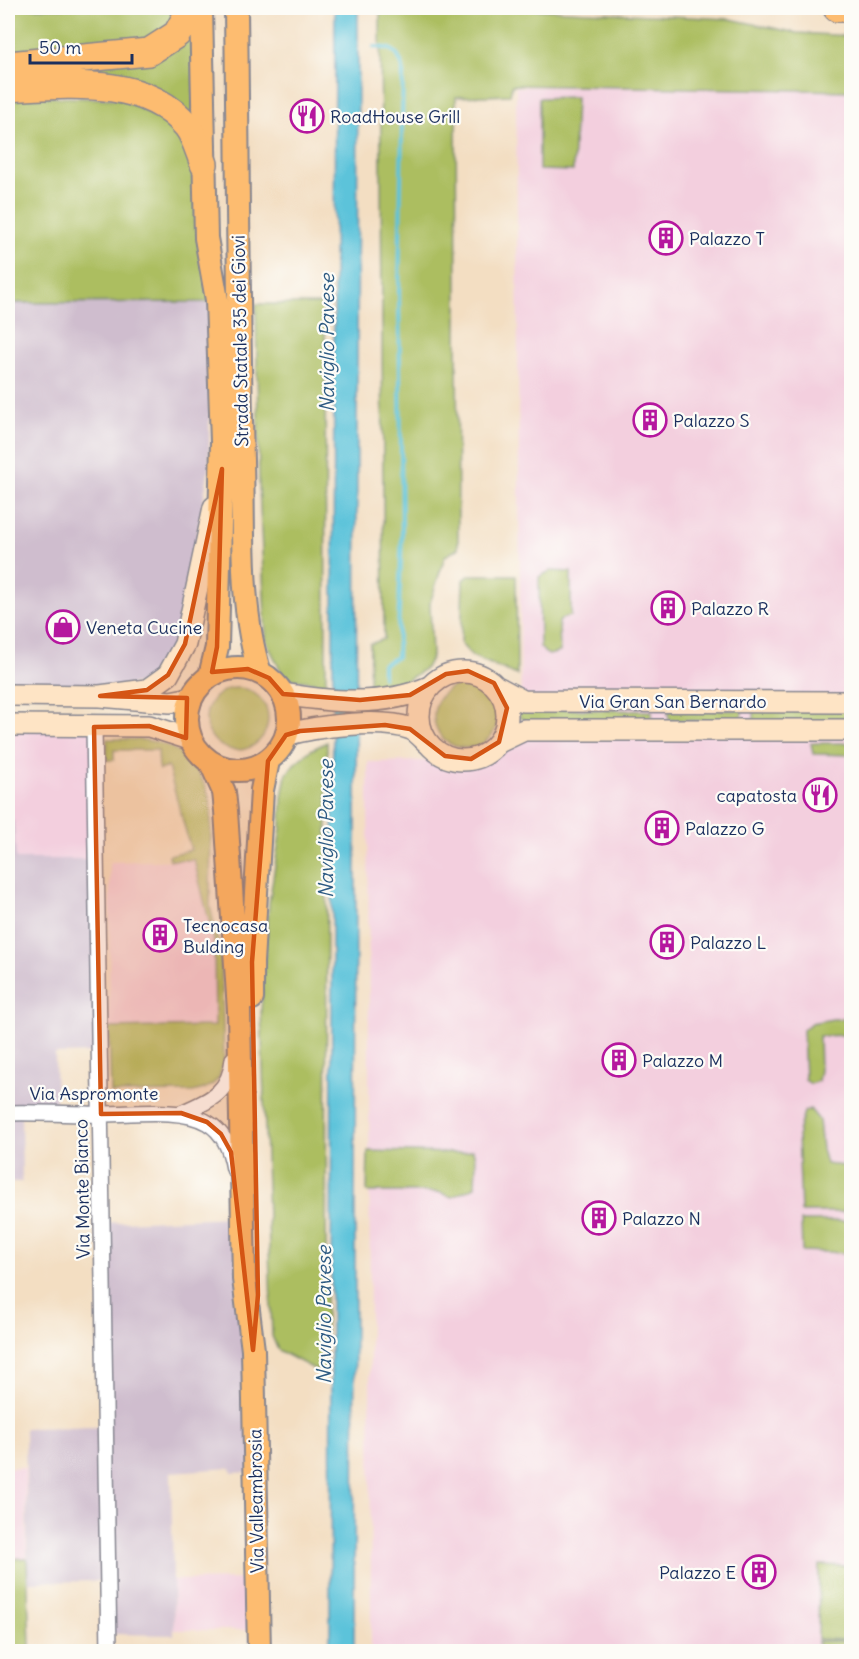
<svg xmlns="http://www.w3.org/2000/svg" width="859" height="1659" viewBox="0 0 859 1659" font-family="Delius,sans-serif">
<style>
.built{fill:#f3cfde}
.industrial{fill:#cfbdce}
.green{fill:#acbe61;stroke:#647660;stroke-width:1.5}
.water{fill:#5cc3da;stroke:#3c799c;stroke-width:1.5}
.lines{fill:none;stroke-linecap:round;stroke-linejoin:round}
.stream{stroke:#5cc3da;stroke-width:4}
.minor-casing{stroke:#878690;stroke-width:18}
.secondary-casing{stroke:#878690;stroke-width:24}
.primary-casing{stroke:#878690;stroke-width:26}
.motorway-casing{stroke:#878690;stroke-width:30}
.minor{stroke:#fff;stroke-width:15}
.secondary{stroke:#fee4c5;stroke-width:21}
.primary{stroke:#fdbc6f;stroke-width:22}
.motorway{stroke:#fdbc6f;stroke-width:27}
.marked{fill:#d45514;fill-opacity:0.2;stroke:#d45514;stroke-width:4.5;stroke-linejoin:round}
.labels{text-anchor:middle;dominant-baseline:central;stroke-width:4.5;stroke-linejoin:round;paint-order:stroke}
.poi-label{font-size:18px;fill:#1b2f5e;stroke:#fdfcf7;text-anchor:start}
.street-label{font-size:18px;fill:#1b2f5e;stroke:#fdfcf7}
.water-label{font-size:20px;font-style:italic;fill:#2e5b83;stroke:#fdfcf7}
</style>
<rect width="100%" height="100%" fill="#fdfcf7"/>
<filter id="ink" filterUnits="userSpaceOnUse"><feTurbulence type="fractalNoise" baseFrequency=".0167" numOctaves="2"/><feDisplacementMap in="SourceGraphic" scale="12" xChannelSelector="R" yChannelSelector="G"/><feConvolveMatrix kernelMatrix="1 2 1 2 8 2 1 2 1" color-interpolation-filters="sRGB"/></filter>
<filter id="wash" filterUnits="userSpaceOnUse"><feTurbulence type="fractalNoise" baseFrequency=".008" numOctaves="4" result="noise"/><feDisplacementMap in="SourceGraphic" scale="24" xChannelSelector="R" yChannelSelector="G"/><feGaussianBlur stdDeviation="1.35" result="paint"/><feColorMatrix in="noise" values="0 0 0 0 0 0 0 0 0 0 0 0 0 0 0 0 0 1.4 0 .05"/><feComposite in="paint" operator="in"/></filter>
<g filter="url(#wash)">
<rect width="100%" height="100%" fill="#f3dec2"/>
<path class="built" d="M516 87H851V1651H371L368 762 479 760 521 744Z
M8 725 94 727 96 859H15L14 821H8Z
M194 860 214 941 215 1026 109 1028 110 862Z
M25 1467 27 1558 8 1559V1468Z
M257 1579 259 1630H174L173 1580Z"/>
<path class="industrial" d="M210 302 209 467 179 641 164 667 148 682 113 688 8 687V303Z
M8 821H14L16 859H96L100 1053 55 1054 56 1104 54 1112 21 1113 22 1182H8Z
M230 1217 243 1236 255 1472 232 1473 231 1468 171 1472 174 1635 109 1634 108 1581 28 1582 25 1428 105 1427 102 1223Z"/>
<path class="green" d="M8 8H180L154 41 8 59Z
M380 8H508L730 19 797 33 851 36V91L512 85 510 95 456 97 458 549 445 556 430 603 432 656 426 668 397 687 369 690 370 644 384 639Z
M193 34 194 123 180 110 8 73Z
M51 97 122 99 174 126 193 158 210 302 8 303V98Z
M576 97 573 171 539 170V98Z
M256 304H325L326 684 296 680 283 675 266 641 259 485Z
M550 571 571 572V616L563 618 559 622 560 652 549 655 545 653 540 647 539 577Z
M470 575H516L517 675 472 656 461 644 463 580Z
M434 716a32 32 0 1 1 64 0a32 32 0 1 1-64 0Z
M206 719a31 31 0 1 1 62 0a31 31 0 1 1-62 0Z
M525 708 652 711V718L644 723 529 722 520 718 518 711Z
M851 709V722H754V710Z
M672 710H742V722L669 720 668 712Z
M107 739C142 739 171 737 194 767 203 779 209 791 211 806L210 906 221 955 224 1061 219 1078 213 1084 204 1089 193 1092 111 1093 109 1028 215 1026 214 941 194 860H170L169 855 191 850 168 767 159 770 158 750H114V760H107Z
M327 742 326 1370 314 1369 278 1350 272 1336 261 1010 269 903 281 828 282 796 286 775 294 764 311 750Z
M811 743H851V755L813 754Z
M833 1019H851V1035L819 1036 820 1070 818 1081 811 1084 805 1080 803 1030 811 1023Z
M810 1109 819 1120 822 1149 826 1164 845 1166 844 1212H801L798 1132 804 1112Z
M473 1150 476 1163 475 1187 452 1197 438 1192H367L368 1151 461 1153Z
M801 1221H848L849 1253 802 1251Z
M27 1558 30 1647H8V1559Z
M819 1565 851 1566V1640L818 1639Z
M818 1641H851V1651H818Z"/>
<path class="water" d="M335 8H358L354 1651 330 1652Z"/>
<g class="lines">
<path class="stream" d="M374 47C393 48 397 50 403 68L399 293 402 533 397 657 383 664V677"/>
</g>
</g>
<g filter="url(#ink)">
<g class="lines">
<g class="minor-casing">
<path id="minor" d="M94 727 109 1652
M8 1113C34 1112 59 1114 86 1114 119 1116 180 1105 208 1123 225 1133 231 1151 234 1169
M181 1113C209 1101 230 1093 233 1059"/>
</g>
<g class="secondary-casing">
<path id="secondary" d="M419 716a44 44 0 1 1 88 0a44 44 0 1 1-88 0Z
M499 688 523 701 852 702
M283 694C331 702 384 707 429 687
M8 695 100 696 170 702 191 698
M100 696 147 690 168 675 185 644 214 507
M8 725 149 726 190 739
M286 735C316 726 382 718 411 729 418 732 423 739 429 744
M499 742 524 730H852"/>
</g>
<g class="primary-casing">
<path id="primary" d="M201 8 206 238 217 300 222 442 217 647 210 676
M236 8C238 159 238 310 242 461 244 529 239 608 260 673
M187 719a51 51 0 1 1 102 0a51 51 0 1 1-102 0Z
M211 763 224 792 226 811 239 1011 244 1279 253 1350 259 1652
M252 998V962L262 790 268 761"/>
</g>
<g class="motorway-casing">
<path id="motorway" d="M837 8H852
M8 65 149 52 177 34 191 8
M8 88C66 85 145 75 187 126 195 136 199 152 204 164"/>
</g>
<use href="#minor" class="minor"/>
<use href="#secondary" class="secondary"/>
<use href="#primary" class="primary"/>
<use href="#motorway" class="motorway"/>
</g>
</g>
<path class="marked" d="M222 469 217 647 212 672 248 669 269 678 283 694 360 700 410 695 446 674 468 671 494 683 507 708 499 742 471 759 445 756 410 729 385 725 300 731 286 735 268 761 252 962 258 1295 253 1350 231 1152 221 1134 207 1122 181 1113 101 1114 94 727 149 726 186 738 187 698 100 696 147 690 168 675 185 644Z"/>
<defs>
<g id="restaurant-ring" transform="scale(1.725)"><circle r="9.5" fill="#fdfcf7" stroke="#b5179e" stroke-width="1.5"/><path d="M-5-6h1v4h1v-4h1v4h1v-4h1v5L-1.5 .5V6h-2V.5L-5-1ZM5-6V6H3V1.5H1.5Q1.5-4 5-6Z" fill="#b5179e"/></g>
<g id="building-ring" transform="scale(1.725)"><circle r="9.5" fill="#fdfcf7" stroke="#b5179e" stroke-width="1.5"/><path d="M-4-6H4V6H1V3H-1V6H-4ZM-2.5-4.3h1.7v1.8h-1.7ZM.8-4.3h1.7v1.8H.8ZM-2.5-1h1.7V.8h-1.7ZM.8-1h1.7V.8H.8Z" fill="#b5179e"/></g>
<g id="shop-ring" transform="scale(1.725)"><circle r="9.5" fill="#fdfcf7" stroke="#b5179e" stroke-width="1.5"/><path d="M-5-2.5h2.3a2.7 3.5 0 0 1 5.4 0H5L5.5 6h-11ZM-1.5-2.5h3a1.5 2.3 0 0 0-3 0Z" fill="#b5179e"/></g>
</defs>
<g fill-rule="evenodd">
<use href="#restaurant-ring" x="307" y="116"/>
<use href="#building-ring" x="666" y="238"/>
<use href="#building-ring" x="650" y="420"/>
<use href="#building-ring" x="668" y="608"/>
<use href="#shop-ring" x="63" y="627"/>
<use href="#restaurant-ring" x="820" y="795"/>
<use href="#building-ring" x="662" y="828"/>
<use href="#building-ring" x="160" y="935"/>
<use href="#building-ring" x="667" y="942"/>
<use href="#building-ring" x="619" y="1060"/>
<use href="#building-ring" x="599" y="1218"/>
<use href="#building-ring" x="759" y="1572"/>
</g>
<g class="labels">
<g class="poi-label">
<text x="330" y="116">RoadHouse Grill</text>
<text x="689" y="238">Palazzo T</text>
<text x="673" y="420">Palazzo S</text>
<text x="691" y="608">Palazzo R</text>
<text x="86" y="627">Veneta Cucine</text>
<text x="797" y="795" text-anchor="end">capatosta</text>
<text x="685" y="828">Palazzo G</text>
<text x="183" y="925">Tecnocasa<tspan x="183" dy="21">Bulding</tspan></text>
<text x="690" y="942">Palazzo L</text>
<text x="642" y="1060">Palazzo M</text>
<text x="622" y="1218">Palazzo N</text>
<text x="736" y="1572" text-anchor="end">Palazzo E</text>
</g>
<g class="street-label">
<text transform="translate(240 341) rotate(-91)">Strada Statale 35 dei Giovi</text>
<text x="673" y="701">Via Gran San Bernardo</text>
<text x="94" y="1093">Via Aspromonte</text>
<text transform="translate(82 1189) rotate(-91)">Via Monte Bianco</text>
<text transform="translate(256 1501) rotate(-91)">Via Valleambrosia</text>
</g>
<g class="water-label">
<text transform="translate(326 343) rotate(-90)">Naviglio Pavese</text>
<text transform="translate(325 829) rotate(-90)">Naviglio Pavese</text>
<text transform="translate(323 1315) rotate(-90)">Naviglio Pavese</text>
</g>
</g>
<rect width="859" height="1659" fill="none" stroke="#fdfcf7" stroke-width="30"/>
<path d="M30 54v9h102v-9" fill="none" stroke="#1b2f5e" stroke-width="3"/>
<text x="39" y="54" font-size="18" fill="#1b2f5e" stroke="#fdfcf7" stroke-width="4.5" paint-order="stroke">50 m</text>
</svg>
